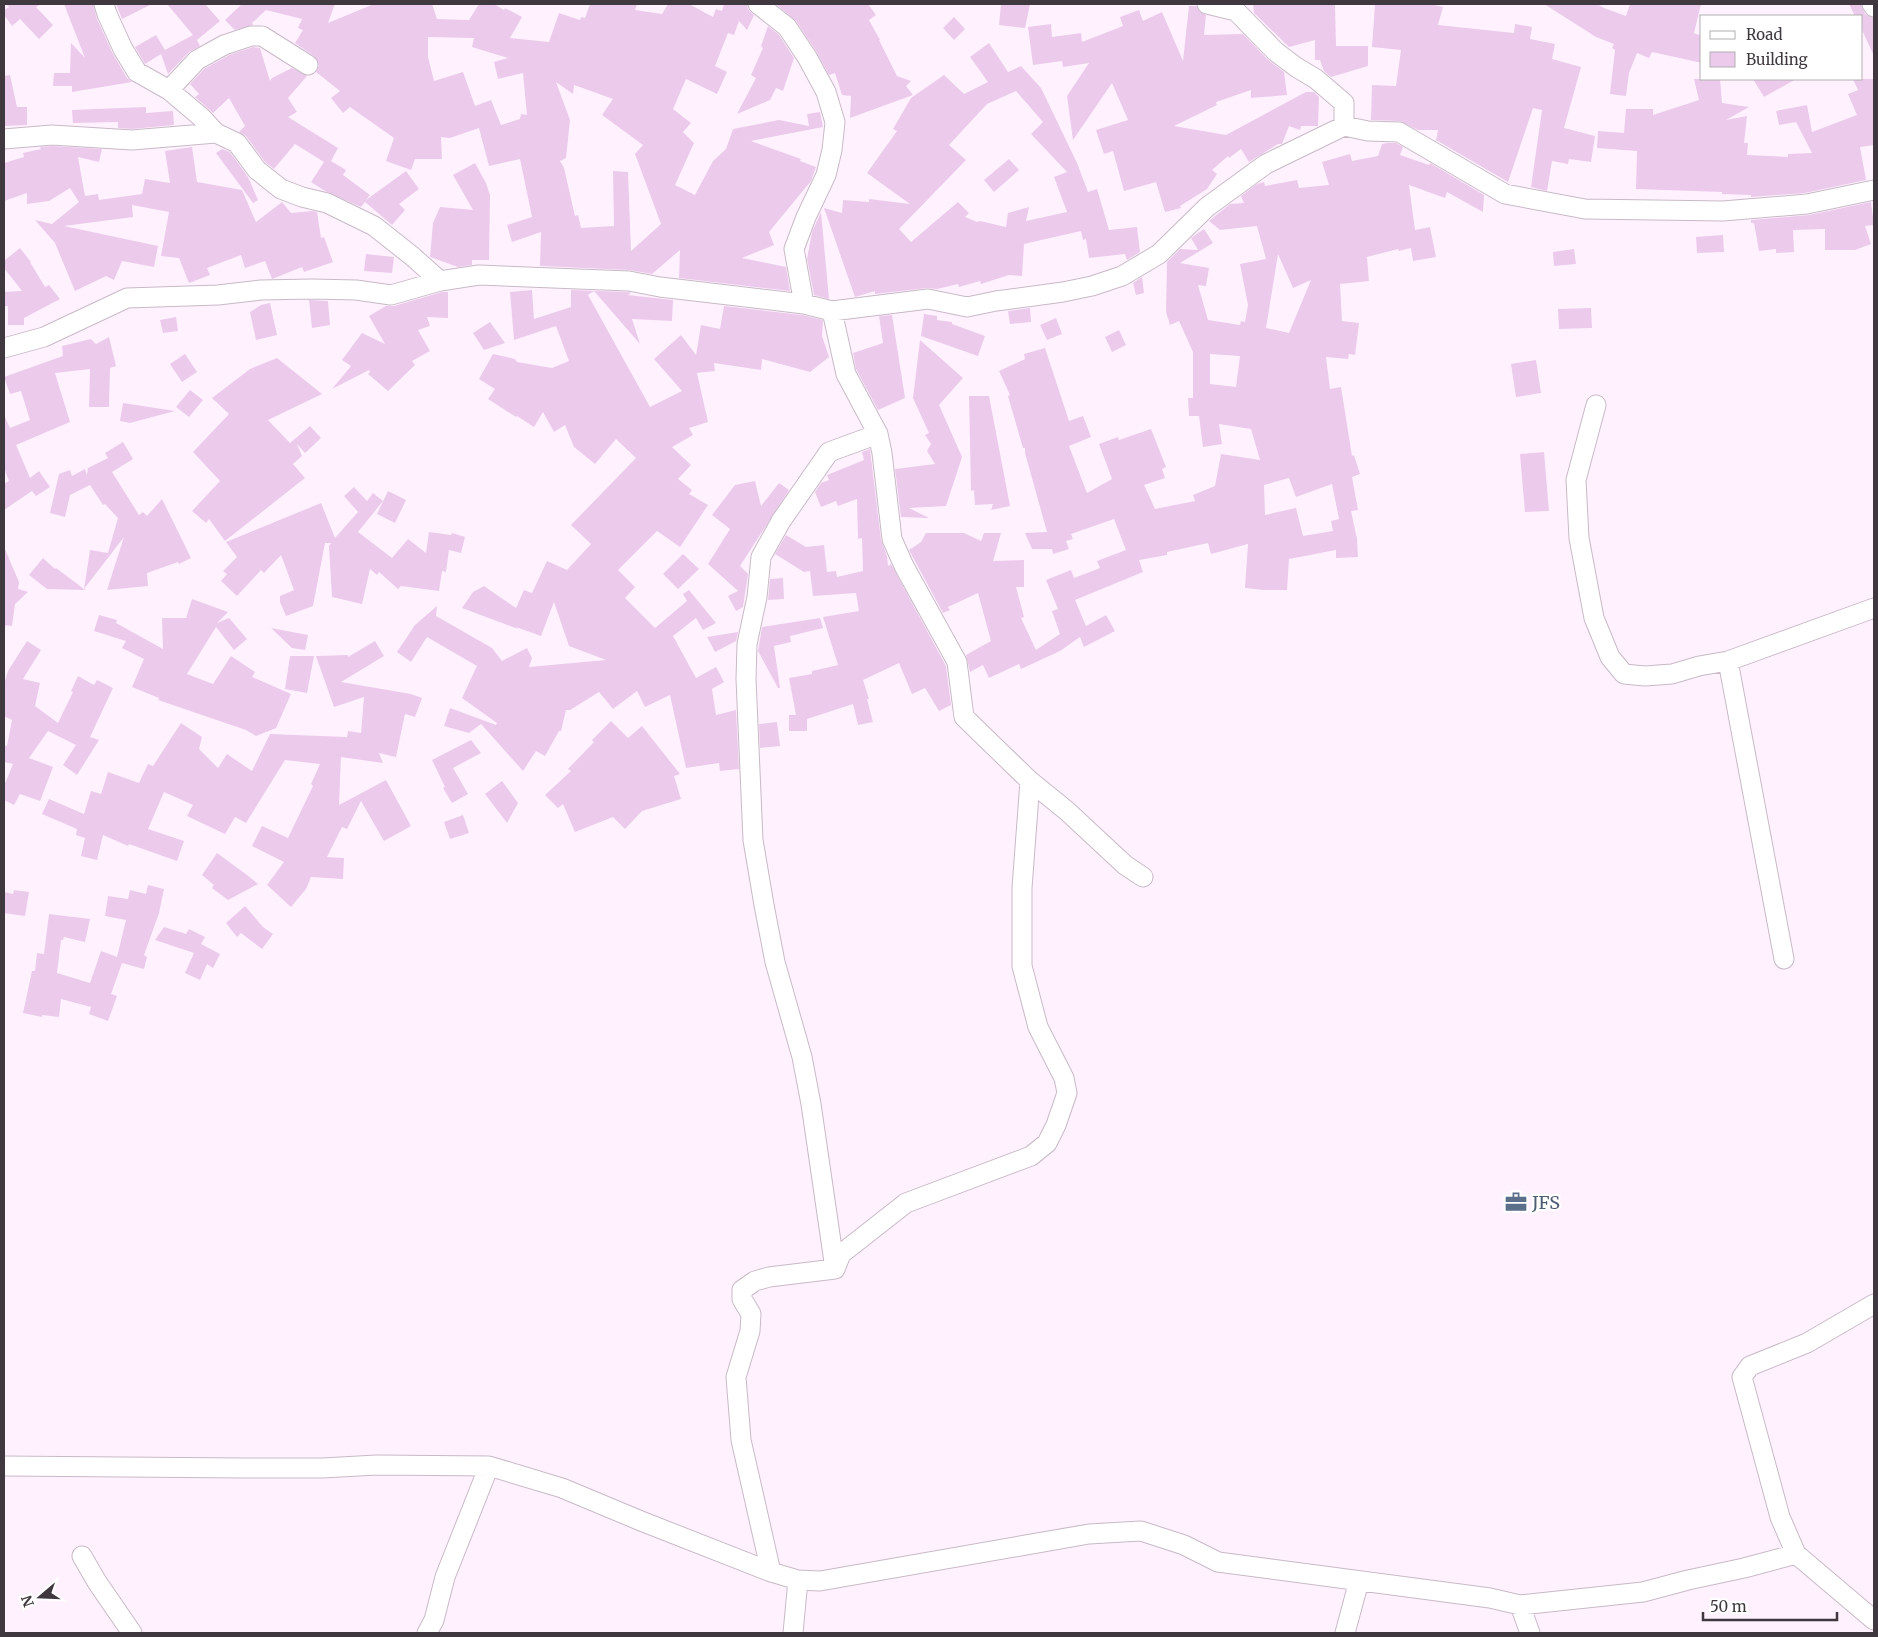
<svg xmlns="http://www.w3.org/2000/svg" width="1878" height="1637" viewBox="0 0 1878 1637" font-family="Merriweather,serif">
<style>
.building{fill:#eccaec;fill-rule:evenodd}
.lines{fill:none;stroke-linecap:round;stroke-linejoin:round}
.minor-casing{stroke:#c8b9c7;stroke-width:21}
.minor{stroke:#fff;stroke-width:19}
.labels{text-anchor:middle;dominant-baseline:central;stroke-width:4;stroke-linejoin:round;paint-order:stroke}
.service-label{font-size:18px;fill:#4e5e75;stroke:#fff;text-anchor:start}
</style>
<rect width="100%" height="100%" fill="#fff2fe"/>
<path class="building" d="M6 4H41L36 7 53 25 39 39 20 19 12 26 4 15V10L9 7Z
M64 4H93L97 19 113 54 127 78 132 82 72 92V86H53L54 73H70L71 43 85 58Z
M116 4H152L122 19Z
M167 4H205L220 21 197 40 200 46 189 52 168 74 161 54 145 64 135 47 156 35 165 50 193 35Z
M242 4H335L328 23 374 4H432L437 19 469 20 479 4H494L504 10 505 8 522 17 510 38 549 42 559 13 580 20 581 17 585 18 590 4H637L635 10 662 14 668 4H689L713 17 716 9 722 11 724 4H747L748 9 754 15 747 30 739 21 734 35 728 33 715 66 727 72 717 94 686 79 673 109 691 123 683 132 694 143 675 185 695 195 713 161 726 149 733 129 779 120 809 126 807 114 820 112 823 127 751 141 801 159 800 161 816 167 811 181 769 232 774 245 742 258 786 267 790 291 679 278 680 250 652 274 629 270 540 266 541 232 512 242 507 225 532 217 520 159 489 166 479 128 450 138 441 137 442 159H415L411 170 386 161 394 138 350 107 343 113 331 98 340 91 316 72 319 65 314 56 295 43 303 30 298 28 302 19 266 10 252 23 253 25 235 30 225 20ZM428 37 474 38 472 47 508 58 494 62 498 79 523 73 527 115 521 114 520 119 501 125 491 100 475 106 463 72 434 81 428 57ZM556 82 573 94 574 85 613 99 602 115 643 145 635 154 661 224 631 251 628 172 613 171 614 226 581 228 578 215 575 216 564 168 560 161 566 158 570 120Z
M776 4H868L876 15 869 20 880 40H879L897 76 911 81 906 86 913 95 850 118 851 96 842 95 835 73 829 75 816 51 796 21Z
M1001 4H1030L1025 28 999 25Z
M1253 4H1335L1336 46H1368V66L1331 77 1324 71 1320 60H1315V40L1289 47 1254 13Z
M1375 4H1430L1443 7 1438 25 1514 33 1515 24 1532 27 1530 39 1555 44 1552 59 1581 67 1564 128 1595 136 1591 162 1569 159 1568 164 1552 161 1547 191 1531 187 1542 110 1533 108 1508 182 1436 140 1438 130H1418L1399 121 1371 120 1372 85 1396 86 1401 50 1372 47Z
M1544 4H1597L1604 8 1626 16 1630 4H1701L1694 33 1702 36V63L1652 52 1649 58 1637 53 1629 73 1626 96 1610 94 1615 50 1612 48 1614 44 1596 37Z
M1849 4H1861L1865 14 1874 18V56L1862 30V16H1855Z
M1189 6H1196L1200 12 1206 15 1204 35 1243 34 1267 59 1284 72 1287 95 1251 98V90L1216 102 1217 105 1174 126 1226 135 1306 92H1314L1319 97 1318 126H1301L1300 130 1289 126 1282 144H1278L1249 162 1241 149 1229 158 1228 156 1212 170 1217 174 1207 189 1180 206 1181 208 1165 212 1156 182 1124 191 1113 151 1104 154 1096 130 1128 120 1112 83 1073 140 1067 96 1089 63 1063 67 1062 61 1033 65 1028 27 1051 24 1052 37 1081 33 1082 42 1123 26 1120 17 1139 10 1143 21 1162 12 1183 61Z
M954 17 965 29 954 40 943 28Z
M768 26 779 35 794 58 783 91 776 88 770 100 737 114 756 78 751 75 763 48 761 46Z
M989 43 1008 72 1021 66 1041 88 1077 163 1088 192 1097 189 1109 230 1137 227 1140 252 1127 260 1125 254 1089 258 1086 239 1083 240 1081 231 1024 244 1022 276 1009 275 981 284 980 281 959 287 958 284 937 289 927 288 875 294V291L855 297 824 208 842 213 843 200 869 202V199L910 204 867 173 897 131 893 129 911 98 944 75 964 94 988 82 970 57ZM1016 91 1043 122 1031 134 1067 172 1054 177 1067 212 1026 221 1029 207 1008 213 1006 227 980 221 977 222 965 217 969 213 958 202 911 242 899 229 966 160 949 145 987 104Z
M253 47 260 48 270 81 272 78 292 68 307 76 288 98 297 112 288 117 338 148 331 161 346 170 343 175 370 195 366 200 406 171 419 189 399 204 405 210 392 225 365 202 361 207 325 191 311 182 324 162 295 144 274 169 265 162 246 136 239 132 245 126 229 98 213 113 195 97 199 94 190 84 204 69 229 55Z
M10 75 17 107H27V125L4 126V76Z
M1694 79H1720L1722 103 1749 107 1726 120 1747 116 1744 143H1748L1747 155 1788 157V154L1812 153 1796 122 1779 125 1776 111 1807 105 1812 132 1857 115 1848 94 1858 90 1853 79H1874V145L1860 147 1866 180 1805 193 1751 197V195L1722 194V192L1636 189 1637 151 1597 148 1598 131 1624 133 1626 109H1653V115L1699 100Z
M1753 79H1796L1764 97Z
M146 107V113L173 111 174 125 132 129 118 128V122L73 123 72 110Z
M1387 143H1396L1403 147 1400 155 1429 165 1430 163 1484 195 1483 212 1447 192 1445 198 1409 185 1415 230 1430 227 1436 257 1413 261 1411 248 1399 251 1398 249 1367 257 1369 281 1340 284 1342 321 1359 323 1355 355 1349 354 1348 359 1326 357 1330 389 1341 387 1352 456 1354 455 1360 474 1352 477 1358 510 1351 511 1357 539 1358 557 1336 558V550L1289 559 1287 590H1263L1245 588 1248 544 1211 554 1208 543 1167 552V555L1139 560 1143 572 1075 600 1086 626 1106 615 1115 631 1084 647 1080 637 1060 651 1021 669 1019 664 989 678 983 665 970 672 966 655 991 641 978 593 948 607 950 610 943 613 909 550 921 542 926 533H964L981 541 984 533H1001L993 561 1024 560V587H1016L1024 617 1021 618 1036 650 1060 634 1052 611 1058 609 1046 580 1071 570 1074 578 1100 568 1097 561 1126 550 1114 519 1071 534 1073 539 1066 541 1069 549 1053 554 1052 549H1032L1025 533 1047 532 1025 453V448H1023L1008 396 1010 395 999 371 1025 359 1024 354 1045 348 1069 421 1083 416 1091 437 1069 446 1087 493 1112 479 1099 444 1118 437 1119 440 1151 429 1166 467 1162 469 1165 478 1144 485 1155 509 1195 501 1193 495 1215 486 1221 454 1260 460 1251 429 1219 424 1222 444 1203 447 1199 416H1189L1188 398H1193V352L1179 321 1170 325 1166 312 1167 262 1180 249 1198 250 1191 238 1204 229 1213 243 1180 263 1209 268 1206 286 1198 285 1208 320 1240 325 1241 321 1245 322 1248 305 1240 264 1266 259 1257 226 1220 230 1209 221 1230 204 1244 203 1241 196 1257 184 1264 182 1265 186 1297 180 1299 188 1329 185 1322 162 1350 154 1352 161 1378 156 1382 144ZM1278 254 1293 288 1311 280 1289 333 1266 328ZM1210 354 1240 356 1236 387 1210 384ZM1289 478 1296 497 1332 484 1339 519 1331 521 1333 531 1303 536 1296 508 1265 515 1264 485Z
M52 146 102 149 99 162 78 157 85 196 98 194 99 200 142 194 145 179 170 183 165 151 192 147 197 182 242 190 256 222 282 202 291 213 312 211 317 212 321 238 324 237 333 262 304 272 302 267 272 279 265 261 245 268 241 255 207 268 210 275 189 283 179 258 161 256 169 212 132 205 133 217 64 226 158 246 154 267 122 261 114 280 106 276 75 291 55 243 35 220 52 224 79 202 70 188 49 201 27 204V193L4 201V163L24 157 23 153 41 149 40 147Z
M222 149 230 152 248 177 258 200 253 203 216 153Z
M1009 159 1019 170 994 192 984 180Z
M475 163 486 183 490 195 489 260H472V265L458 267 430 257 433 223 440 207 473 210 453 175Z
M1871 202 1874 225 1865 226 1871 244 1855 250H1825V229L1793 230 1794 252 1776 253V249L1759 251 1754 223H1751V220L1809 215Z
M821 212 829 299 814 295 807 259 812 232Z
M1723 235 1724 252 1697 253 1696 237Z
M20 248 31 262H30L45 287 49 285 60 299 24 318V325H8V306H4V292L22 291 4 268V261Z
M1574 249 1576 264 1554 266 1553 252Z
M366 254 394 257 392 273 364 271Z
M1142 277 1144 293 1136 295 1133 283Z
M532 290 534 319 571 307V290L628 292 631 293 628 295 673 300 672 321 632 319 640 344 594 291 588 295 650 407 682 391 654 359 681 335 696 355 701 325 720 329 724 306 802 315 823 320 822 336 829 357 810 372 762 359 761 370 714 363 715 371 697 373 708 422 689 428 693 435 672 447 691 465 678 479 692 490 689 494 708 505 680 547 657 531 618 570 635 587 625 598 655 628 687 601 683 594 689 590 716 623 703 630 696 618 673 636 696 678 716 667 724 682 712 689 716 715 736 710 739 769 720 771 719 763 686 768 670 695 645 707 637 691 613 709 599 692 570 710H566L561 731H559L545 756 536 751 523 771 481 724 469 733 444 726 450 708 496 725 497 723 462 698 477 666 427 637 411 662 397 652 415 625 437 606 436 616 492 648 502 661 527 648 532 658 529 667 606 660 569 646 554 602 541 636 516 627 518 629 462 608 473 592 484 586 516 608 524 590 532 593 547 561 567 570 591 544 571 525 636 458 616 439 595 464 574 447 565 425 554 432 543 412 534 427 517 416 516 417 488 399 495 389 479 379 493 354 515 359 517 362 552 368 569 361 556 326 514 340 510 292Z
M442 292H448V318L427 317 430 326 418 330 430 351 412 361 415 365 388 391 368 374 370 372 369 370 332 389 351 366 342 360 362 333 385 344 369 316 386 306H394Z
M309 300 328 301 330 325 312 328Z
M270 303 277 335 256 340 250 312 261 305Z
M1030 308 1031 322 1010 324 1008 311Z
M1591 308 1592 328 1559 329 1558 309Z
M924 314 937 316V320L952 322V324L985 336 978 356 921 336Z
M892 315 905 398 878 410 856 369 853 353 883 343 879 316Z
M176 317 178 331 163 333 160 320Z
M1056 318 1062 334 1047 340 1040 325Z
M490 322 505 343 484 350 473 333Z
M1119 330 1126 345 1112 352 1105 337Z
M109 337 116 366 110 368 109 407H89L90 369 55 373 70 422 16 445 30 478 39 471 50 487 36 496 32 491 4 510V484L9 481 4 468V415L10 428 30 420 21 391 10 394 4 377 63 356 62 346 91 339 96 344Z
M920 340 963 378 939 405 962 457 946 506 909 508 929 518 901 517 895 469 935 464 927 451 931 444 925 435 929 433 913 398Z
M185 354 197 372 182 382 170 364Z
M277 358 322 394 268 420 290 443 310 426 321 438 305 453 297 444 302 456 293 464 305 478 225 541 209 519 206 523 192 511 220 481 193 452 229 414 212 398 250 369Z
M1536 360 1541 393 1516 397 1511 364Z
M190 390 203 400 189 417 176 407Z
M969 396H989L1010 506 991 510 993 504 975 505 974 490 971 491Z
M123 403 175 411 130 423 120 421Z
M123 442 133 459 112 472 139 515 143 512 147 516 162 499 191 558 179 564 178 562 147 573 148 586 107 590 124 537 84 589 85 590 47 589 29 575 43 558 55 569 56 568 84 589 90 550 108 553 118 518 105 504 103 505 90 485 70 495 65 517 50 513 59 474 70 470 72 476 85 469 87 475 88 468 108 458 105 453Z
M870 449 881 540 887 556 888 566 891 564 946 666 951 705 939 711 925 688 912 694 899 663 863 680 869 699H867L873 722 858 725 853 704 807 719V731H789V715H796L789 678 812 674V671L838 665 823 617 859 611 856 593 813 596 810 571 804 572 775 554 786 535 806 547 824 545 827 572 836 571 837 577 863 571 862 538 858 539 857 499 838 506 836 501 821 507 815 492 821 483 829 480 827 475 864 460 862 452Z
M1544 452 1549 511 1525 512 1520 454Z
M755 481 761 506 779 483 789 490 740 566 748 574 743 607 736 611 728 596 738 591 708 564 730 529 712 515 735 485Z
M354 487 367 501 373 493 383 501 358 532 392 558 408 539 426 553 429 532 451 535 452 533 465 537 461 553 449 550 446 572 442 571 439 591 401 586 398 589 379 572 377 575 370 569 362 604 332 597 329 546 331 543H325L313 606 286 616 280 602V596L294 590 281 555 264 573 261 570 237 596 221 581 227 574 223 571 237 557 226 542 321 503 335 538 358 512 344 496Z
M388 491 406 500 395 523 377 514Z
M4 547 19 582 18 589 28 592 15 604 12 626 4 625Z
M683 554 699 569 678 589 663 574Z
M783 578 784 599 768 600 770 579Z
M192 599 228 612 217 623 229 618 247 639 234 650 216 627 187 674 213 684 231 656 255 672 252 677 291 694 276 728 256 736 246 730 158 700 159 698 132 687 144 659 122 648 126 641 94 631 99 615 117 620 116 623 163 649 162 618H186Z
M820 618 823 628 790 636 791 642 774 646 780 688H778L758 651 762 627Z
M271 628 308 635 305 650 292 648Z
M738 632 736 641 715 652 707 637Z
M27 641 41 650 23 679 40 683 35 706 58 723 73 692 71 691 78 676 94 685 97 680 113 688 90 737 99 740 77 775 63 765 76 745 48 731 29 758 53 767 40 801 20 794 14 805 4 800V786L13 764 4 762V745L7 746 12 720 4 716V684L8 671Z
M375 641 384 656 341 682 411 694 422 698 415 717 405 714 396 757 379 753 383 763 341 757 339 805 386 780 411 826 384 841 361 801 347 829 342 827 327 857 344 858 343 879 311 877 306 889 291 907 267 885 284 862 252 846 262 826 288 838 313 786 311 784 320 764 285 760 246 823 235 817 225 834 187 816 193 805 164 792 148 829 184 841 177 861 129 844 128 846 103 835 97 860 81 856 85 838 76 835 77 829 42 814 49 799 84 814 91 791 101 794 108 772 139 783 148 764 153 766 181 723 202 737 199 749 218 768 227 754 252 771 270 734 347 737 348 731 361 733 364 697 334 707 316 656 348 655V657Z
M290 656H314L307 693 285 689Z
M611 721 628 738 642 726 680 774 674 776 681 799 642 811 625 829 613 817 575 832 563 804 558 808 545 795 571 771 568 769 594 742 592 740Z
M777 722 780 746 760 748 759 724Z
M471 740 481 753 453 768 468 794 452 803 443 788 445 787 432 760Z
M502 781 518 803 507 823 485 794Z
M463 815 469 833 450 839 444 822Z
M217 853 247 875 258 884 228 900 212 888 214 885 202 875Z
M148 885 164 889 159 913 144 955 147 957 144 969 122 963 111 994 117 996 108 1021 89 1014 91 1007 61 999 59 1017 42 1015V1017L23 1013 32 971H35L37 953 44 954 49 914 90 919 85 942 64 937 63 940H61L57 973 90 983 101 951 117 957 126 920 105 916 108 896 128 899 130 890 146 894Z
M14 890 29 892 25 916 4 913V892L13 894Z
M245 906 263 927 273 934 262 949 241 933 237 937 226 923Z
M164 927 186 934 189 929 205 937 201 944 220 954 213 968 207 964 200 980 185 973 194 953 155 940Z"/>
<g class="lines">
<g class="minor-casing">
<path id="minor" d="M104 4 107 14 123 49 137 72 169 90 201 117 216 133 237 143 257 170 281 189 302 197 327 203 374 226 412 256 440 281
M758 4 787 27 807 57 826 92 835 122 832 150 826 175 806 217 794 249 804 304
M1207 4 1236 11 1275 51 1296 67 1316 79 1344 103V126
M1872 4 1874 7
M169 90 197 60 224 45 251 36H262L308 65
M4 139 52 135 132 140 216 133
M832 311 846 374 878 434 882 453 892 539 904 566 957 662 964 717 1030 781 1067 811 1125 865 1143 877
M4 348 44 337 127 298 218 295 261 290 313 289 356 290 391 295 440 281 479 275 629 281 660 287 804 304 832 311 928 299 967 307 996 301 1063 292 1092 286 1122 276 1159 254 1207 207 1266 164 1344 126 1368 131 1399 132 1505 194 1585 209 1723 211 1807 204 1874 190
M1596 405 1576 480 1579 538 1594 618 1610 657 1624 674 1645 676 1672 674 1699 666 1728 661 1874 608
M1728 661 1784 959
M835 1269 811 1104 802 1057 775 962 764 905 753 840 746 679 747 644 757 597 761 557 781 521 829 452 878 434
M1874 1304 1807 1343 1750 1366 1742 1377 1780 1517 1796 1554 1874 1620
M4 1466 242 1468H322L377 1465 489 1466 562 1488 641 1521 771 1572 798 1580 820 1581 1089 1534 1141 1531 1184 1545 1218 1562 1490 1598 1520 1605 1643 1592 1688 1580 1744 1568 1796 1554
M82 1556 97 1582 132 1633
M771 1572 741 1440 736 1377 750 1331 751 1314 742 1299V1290L755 1281 769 1277 835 1269 841 1254 906 1203 1031 1156 1047 1143 1056 1125 1067 1093 1064 1078 1038 1027 1022 966V888L1030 781
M1520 1605 1530 1633
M427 1633 434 1620 445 1577 489 1466
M793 1633 798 1580
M1345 1633 1359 1581"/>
</g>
<use href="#minor" class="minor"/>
</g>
<defs>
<g id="office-bare" transform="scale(1.725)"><path d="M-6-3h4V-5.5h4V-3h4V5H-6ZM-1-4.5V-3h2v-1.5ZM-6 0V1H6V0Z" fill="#5c6f8a" stroke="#fff" stroke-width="2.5" paint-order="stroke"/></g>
</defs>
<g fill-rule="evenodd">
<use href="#office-bare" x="1516" y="1202"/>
</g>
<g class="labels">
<g class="service-label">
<text x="1532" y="1202">JFS</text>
</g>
</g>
<rect width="1878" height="1637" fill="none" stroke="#3f393f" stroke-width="10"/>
<rect x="1700" y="15" width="162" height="65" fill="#ffffff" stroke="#b2b0b2"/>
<rect x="1710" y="31" width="25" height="8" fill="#ffffff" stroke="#b2b0b2"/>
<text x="1746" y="40" font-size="15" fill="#3f393f">Road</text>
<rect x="1710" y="52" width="25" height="15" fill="#eccaec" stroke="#b2b0b2"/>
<text x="1746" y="65" font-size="15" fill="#3f393f">Building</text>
<g transform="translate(40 1597) rotate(251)" stroke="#ffffff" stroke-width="4" paint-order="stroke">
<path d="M0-4L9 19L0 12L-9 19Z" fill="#3f393f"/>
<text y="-8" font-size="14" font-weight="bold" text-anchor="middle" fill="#3f393f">N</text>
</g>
<path d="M1703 1612v8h134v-8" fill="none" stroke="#3f393f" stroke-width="2.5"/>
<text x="1710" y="1612" font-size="15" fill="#3f393f" stroke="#ffffff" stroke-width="4" paint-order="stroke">50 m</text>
</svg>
